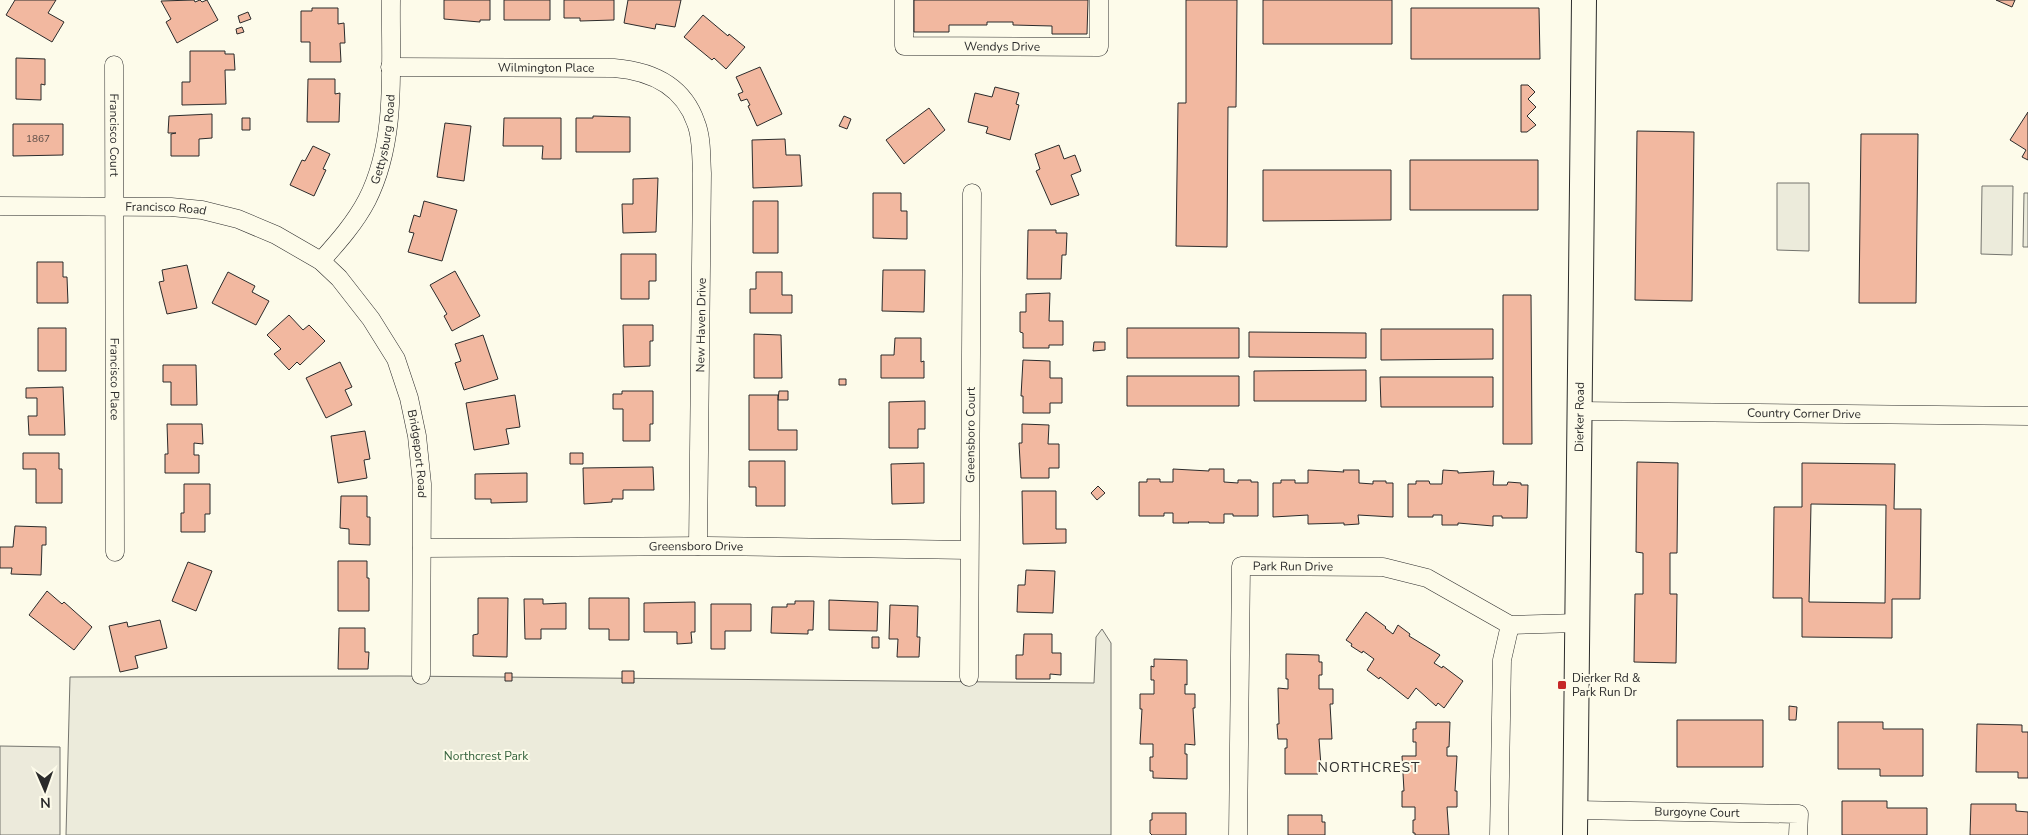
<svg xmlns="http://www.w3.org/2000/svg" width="2028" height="835" viewBox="0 0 2028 835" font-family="'Nunito Sans',sans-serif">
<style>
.green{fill:#ecebdb;stroke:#74746e}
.parking{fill:#eceadb;stroke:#74746e}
.building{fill:#f2b8a0;stroke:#2b2b2b;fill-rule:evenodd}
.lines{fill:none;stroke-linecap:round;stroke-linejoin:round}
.street-casing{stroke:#2b2b2b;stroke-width:19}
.secondary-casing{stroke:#2b2b2b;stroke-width:26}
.street{stroke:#fdfbea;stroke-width:18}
.secondary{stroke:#fdfbea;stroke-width:24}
.poi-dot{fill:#c62828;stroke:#fdfbea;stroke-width:2}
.labels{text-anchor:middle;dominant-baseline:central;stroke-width:4;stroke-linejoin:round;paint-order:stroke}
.number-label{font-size:10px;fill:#5d4e48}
.street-label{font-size:12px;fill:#2b2b2b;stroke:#fdfbea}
.poi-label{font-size:12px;fill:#2b2b2b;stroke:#fdfbea;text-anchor:start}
.park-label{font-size:12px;fill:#34623c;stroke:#fdfbea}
.neighbourhood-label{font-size:14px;letter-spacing:1px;fill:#2b2b2b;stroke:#fdfbea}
</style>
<rect width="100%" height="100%" fill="#fdfbea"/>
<path class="green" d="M1777 183H1809V251L1777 250Z
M1982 186H2013L2012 255 1981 254Z
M2024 193H2028V247H2023Z
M1102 629 1111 643V835H66L70 677 400 676 1094 683 1096 637Z"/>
<path class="parking" d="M0 746 60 747V835H0Z"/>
<path class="building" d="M15 0H56L48 13 64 22 52 42 6 15Z
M194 0 195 2 200 0 202 2 207 0 218 20 177 43 166 22 171 19 161 1Z
M444 0H490V20H480V22L444 19Z
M504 0H550V20H504Z
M564 0H614V20L580 21V18H564Z
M628 0H681L675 27 656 24 655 29 624 23Z
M914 0H1088L1087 34H1052V26L1013 25V22H987V25H949V32H914Z
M1186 0H1237L1236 107H1228L1227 247 1176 246 1178 103H1186Z
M1263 0H1392V44H1263Z
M1996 0H2015L2012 7Z
M312 8H338V24L344 23 345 43H340L341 62H310V42H301V11H312Z
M1411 8H1539L1540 59H1411Z
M248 12 251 19 240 23 238 16Z
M703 15 728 36 729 34 745 47 726 69 714 58 712 60 684 37Z
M242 27 244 32 237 34 236 29Z
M190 51H225V54H234L235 70H225L226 104 182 105V82H190Z
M16 58 45 59V85L41 84V100L16 99Z
M760 67 782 114 757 126 748 106 750 105 747 99 741 101 738 94 743 92 736 77Z
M308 79H335V94L340 93 339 122H307Z
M1521 85H1528L1535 92 1528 99 1536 107 1527 116 1536 125 1527 132H1521Z
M995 87 1019 93 1016 104 1019 105 1010 140 986 133 988 127 968 122 975 93 992 97Z
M929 108 945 130 904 164 886 140Z
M2028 112V160L2022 157 2026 150 2010 140Z
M212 114V138L199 139V156H171V134L176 133H168L169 116Z
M593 116 630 117V152H576V118H593Z
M844 116 851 119 847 129 839 126Z
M242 118H250V130H242Z
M504 118H561V159H542L543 146H503Z
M445 123 471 126 464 181 437 177Z
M13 124H63V155L13 156Z
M1637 131 1694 132 1692 301 1635 300Z
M1861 134H1918L1916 303H1859Z
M785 139 786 155H800L802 186 753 188 752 140Z
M1059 145 1064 159 1075 155 1081 171 1071 175 1079 195 1051 205 1036 171 1040 169 1035 154Z
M313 146 330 154 323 169 326 170 314 196 290 185 302 160 305 161Z
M1410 160H1538V210H1410Z
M1263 170H1391V220L1263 221Z
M658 178 656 232 623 233 622 204H633V179Z
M873 193H901V211H907V239L873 238Z
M424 201 457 210 442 261 408 252 414 233 409 232 414 215 420 217Z
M753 201H778V253H753Z
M1028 230H1056V233H1067L1066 255H1062L1061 279H1027Z
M621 254H656V281H649V299H621Z
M37 262H63V277H67L68 303H37Z
M187 265 197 308 167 314 159 282 164 281 162 270Z
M883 270H925L924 312 882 311Z
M455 271 480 316 452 331 444 316 447 314 430 285Z
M228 272 255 286 252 292 269 301 256 325 212 303Z
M756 272H782V295H792V313H750V289H756Z
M1050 293 1049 321H1063V345H1049V348H1023V333L1020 332V312H1026V294Z
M1503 295H1531L1532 444H1503Z
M289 315 303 330 309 325 325 341 300 365 297 362 289 370 274 354 281 349 267 335Z
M623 325H653V341H650V366L624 367Z
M38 328H66V371H38Z
M1127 328H1239V358H1127Z
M1381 329H1493V359L1381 360Z
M1249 332 1366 333V358L1249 357Z
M754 334 781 335 782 378H754Z
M483 335 498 379 464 390 455 363 461 361 455 344Z
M895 338H921V362L924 361V378H881V355H894Z
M1094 342H1105V350L1093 351Z
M1023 360 1050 361V378H1062V403H1050V413H1023V396H1021Z
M340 362 352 387 345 390 352 405 326 418 306 378Z
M163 365H196L197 405H171V382H163Z
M1366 370V401H1254V371Z
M1127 376H1239V406H1127Z
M1380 377H1493V407H1381Z
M839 379H846V385H839Z
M63 387 65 435H29L28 416H37V398H26V388Z
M622 391H653V424H650V441H623V409H613V394H622Z
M779 391H788V400H778Z
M515 395 520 427 506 429 509 444 474 450 466 403Z
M749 395H778V430H797V450H749Z
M925 401V429H918V448H889V402Z
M167 424H202L203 444 194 443V455H199V473H165V454H168Z
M1022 424 1049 425 1048 444H1059V468H1049V478H1021L1019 443H1022Z
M365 431 370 459 364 460 367 478 338 483 331 436Z
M23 453H59V469H62V503H36V469H23Z
M570 453H583V464H570Z
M749 461H785V506H756V487H749Z
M1637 462 1678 463 1677 553H1670V594H1677L1676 663 1634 662 1635 594H1643V553L1636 552Z
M924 463V503L892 504 891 464Z
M1802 463 1895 464 1894 509H1921L1920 599H1892V638L1802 637V598H1773L1774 507H1802ZM1811 504 1886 505 1885 603 1809 602Z
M653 467 654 490H623V499H612V502L584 504 583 468Z
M1173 469 1209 471V469H1224V482L1238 483V480H1251V482H1258V516H1233V514H1224V523H1209V522H1188L1189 523H1173V513H1164V516H1139V482H1147V479H1160V482H1173Z
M1308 470 1344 472 1343 470H1359V483L1373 484V481H1386V483H1393V517L1358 515 1359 524 1344 525V523L1308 524V515L1273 517V483H1281V480H1295V483H1308Z
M1443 470 1458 471V473L1494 471 1493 485H1507L1508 482 1521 483V485H1528L1527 518H1502V516H1493V526L1458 523V525H1442V515H1433V517H1408V484H1416V481H1429L1430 484H1442Z
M527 473V502L491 503V499H475V474Z
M184 484H210V514H205V532H181V513H184Z
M1098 486 1105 493 1097 500 1091 493Z
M1022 491H1056V529H1066V543L1023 544Z
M341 496H367V517H370V545L349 544V529L340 528Z
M15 526 46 527V545H42L41 575 11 574 12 568H0V547H13Z
M338 561H367V578H369V611H338Z
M188 562 212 571 196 611 172 601Z
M1026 570 1055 571 1053 613 1017 612 1018 585H1025Z
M47 591 62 604 64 602 92 627 74 650 29 615Z
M478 598H508L507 657 473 656V635L478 634Z
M589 598H629V640H609V629H589Z
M524 599H543V604L566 603V629H541V639H525Z
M829 600 878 602 877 631 829 630Z
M795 601H814L813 630H808V634L771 633 772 607H787V604H795Z
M695 602V632H691L692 643 677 644V632H644V603Z
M711 604H751V631H725V649H711Z
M890 605 918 606 917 637H920L919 657H897L898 639H889Z
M1366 612 1386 627 1385 628 1393 634 1398 625 1410 634 1409 636 1440 655 1434 663 1442 668 1443 666 1463 681 1444 708 1438 703 1436 706 1416 688 1408 699 1380 677 1379 679 1367 670 1374 659 1363 651 1362 653 1351 646 1352 644 1346 640Z
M160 620 167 648 135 656 138 668 120 672 109 626 127 622 128 627Z
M339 628H365V652H369L368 669H338Z
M1024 634H1052V653H1061V675L1050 674V679H1016V655H1023Z
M872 637H879V648H872Z
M1286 654 1319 655V662H1322V675H1319V689H1333V704H1330L1332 739H1319L1321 766H1318V774H1285V748H1287V739H1278L1277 724H1279L1278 688 1288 689V679H1286Z
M1154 659 1187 660V685L1185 684V694H1195V708H1193L1195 745 1185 744V754H1187V779L1153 778V771H1150V757H1153V744H1140L1142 709H1140V694H1154V680H1151V666L1154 667Z
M622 671H634V683H622Z
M505 673H512V681H505Z
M1789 706 1797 707 1796 720H1789Z
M1677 720H1763V767H1677Z
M1416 722H1450L1449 747H1447V756H1457L1455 791H1457V807H1447L1449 835H1415V833H1413V820H1415V807H1402V791H1404L1402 756H1416V742H1413V729H1416Z
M1838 722H1883V729H1923V776H1880V769H1838Z
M1977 724 2022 725V732H2028V778H2018V772H1976Z
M1842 801H1887V808H1927V835H1842Z
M1971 804H2016V811L2028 812V835H1970Z
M1152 813H1186V835H1152L1150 833V820H1152Z
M1288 815H1322V822H1325V835H1288Z"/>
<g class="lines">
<g class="street-casing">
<g id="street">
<path id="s1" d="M904 0V46L1099 47V0"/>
<path id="s2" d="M114 65 115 552"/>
<path id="s3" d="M390 67 614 68C651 71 683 85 696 123 702 138 701 157 702 173L698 546"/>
<path id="s4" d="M0 206 171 207 202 210 238 219 276 235 321 261 339 278 371 319 396 359 409 398 417 436 422 484 421 675"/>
<path id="s5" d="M321 261C338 242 355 223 367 200 398 139 390 66 391 0"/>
<path id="s6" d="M1580 411 2028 416"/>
<path id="s7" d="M422 548 707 546 969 550"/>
<path id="s8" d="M969 677 972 193"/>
<path id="s9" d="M1576 810 1799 814 1798 835"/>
<path id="s10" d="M1238 835 1241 566 1383 567 1427 578 1510 625 1578 623"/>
<path d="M1499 835 1502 660 1510 625"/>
</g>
</g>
<g class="secondary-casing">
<g id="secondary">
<path id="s11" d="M1575 835 1584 0"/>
</g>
</g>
<use href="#street" class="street"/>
<use href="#secondary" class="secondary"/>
</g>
<rect class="poi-dot" x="1557" y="680" width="10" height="10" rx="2.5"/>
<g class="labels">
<g class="number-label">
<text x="38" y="139">1867</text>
</g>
<g class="street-label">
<text stroke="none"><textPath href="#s1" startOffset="144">Wendys Drive</textPath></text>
<text stroke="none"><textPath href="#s3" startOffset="156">Wilmington Place</textPath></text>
<text stroke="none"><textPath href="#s2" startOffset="70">Francisco Court</textPath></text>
<text stroke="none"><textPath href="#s5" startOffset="140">Gettysburg Road</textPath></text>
<text stroke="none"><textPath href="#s4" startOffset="166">Francisco Road</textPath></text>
<text transform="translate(701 325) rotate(-89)">New Haven Drive</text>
<text stroke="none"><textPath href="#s2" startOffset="314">Francisco Place</textPath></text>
<text stroke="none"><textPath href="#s6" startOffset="224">Country Corner Drive</textPath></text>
<text stroke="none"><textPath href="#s11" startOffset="418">Dierker Road</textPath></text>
<text stroke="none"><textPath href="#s8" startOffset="242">Greensboro Court</textPath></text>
<text stroke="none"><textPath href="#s4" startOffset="554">Bridgeport Road</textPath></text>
<text stroke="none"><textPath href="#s7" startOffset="274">Greensboro Drive</textPath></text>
<text stroke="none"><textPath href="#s10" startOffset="321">Park Run Drive</textPath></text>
<text stroke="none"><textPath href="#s9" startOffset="121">Burgoyne Court</textPath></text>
</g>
<g class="poi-label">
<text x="1572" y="678">Dierker Rd &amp;<tspan x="1572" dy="14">Park Run Dr</tspan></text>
</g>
<g class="park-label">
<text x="486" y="756">Northcrest Park</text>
</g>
<g class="neighbourhood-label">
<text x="1369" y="767">NORTHCREST</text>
</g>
</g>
<g transform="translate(45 790) rotate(178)" stroke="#fdfbea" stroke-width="4" paint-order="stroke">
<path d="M0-4L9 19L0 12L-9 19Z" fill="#2b2b2b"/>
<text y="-8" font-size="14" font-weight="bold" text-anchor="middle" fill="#2b2b2b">N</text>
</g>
</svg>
